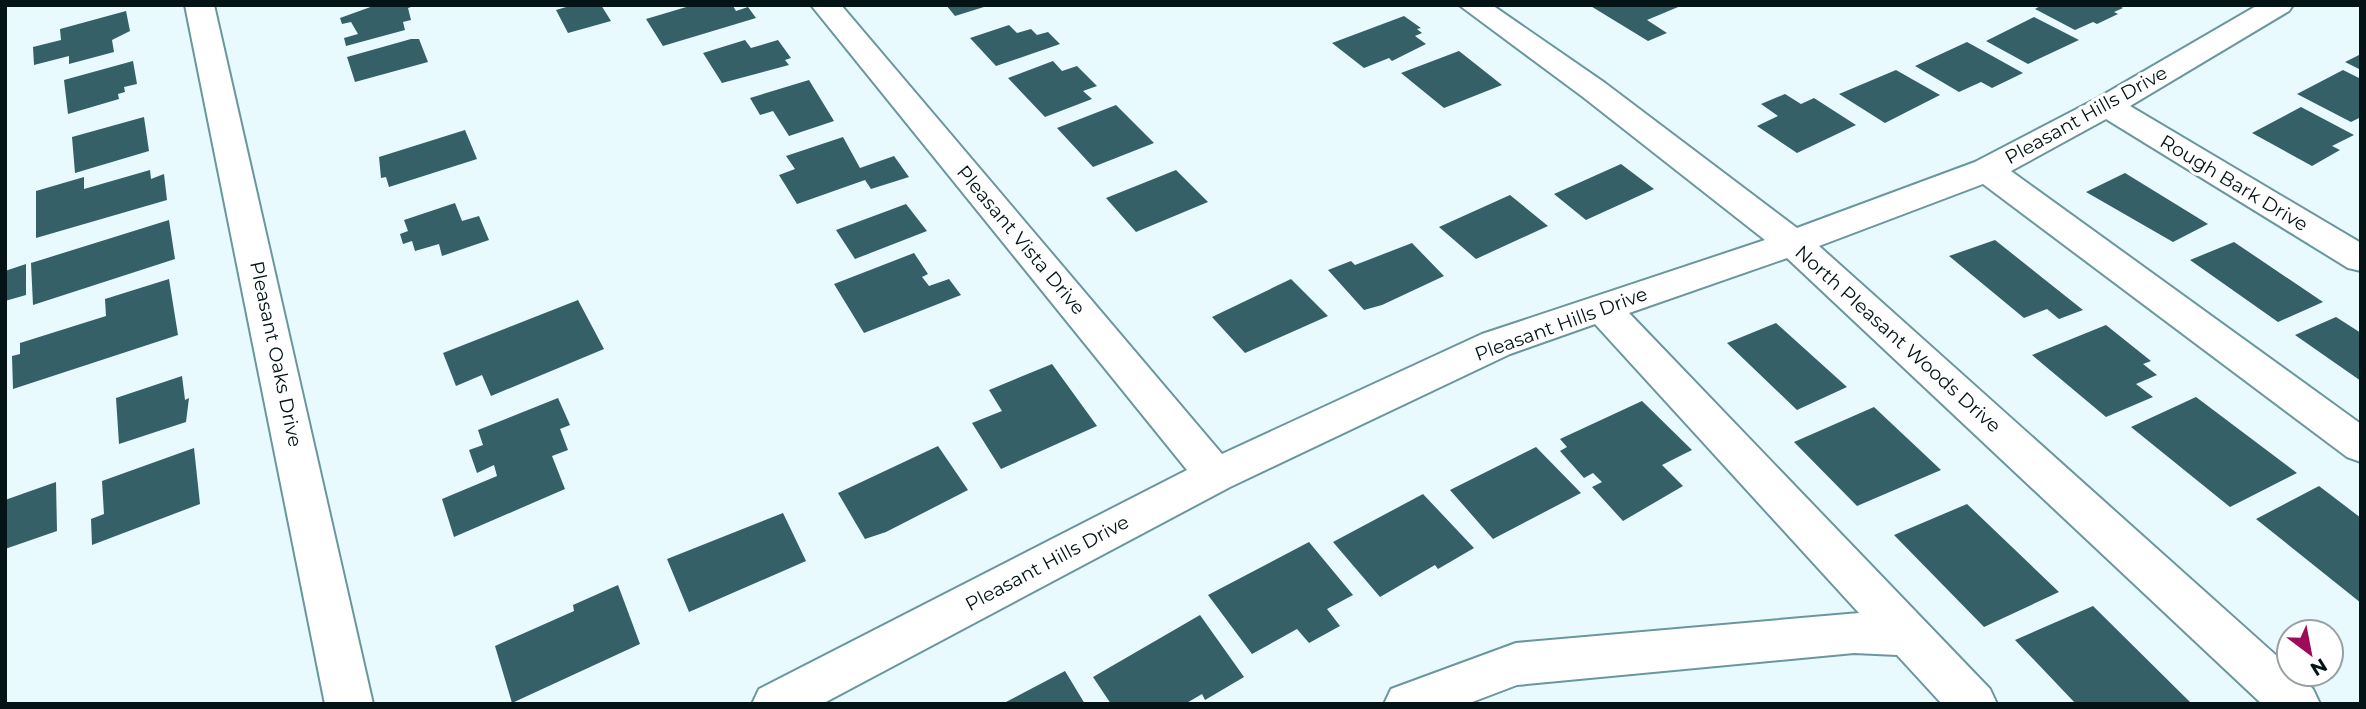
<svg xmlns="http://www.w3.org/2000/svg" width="2366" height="709" viewBox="0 0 2366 709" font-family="Montserrat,sans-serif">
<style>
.building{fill:#356067}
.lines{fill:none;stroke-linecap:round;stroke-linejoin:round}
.minor-casing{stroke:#6a969d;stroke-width:4}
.minor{fill:#fff;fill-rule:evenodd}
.labels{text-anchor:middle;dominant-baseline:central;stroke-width:7;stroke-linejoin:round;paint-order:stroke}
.street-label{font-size:19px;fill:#031316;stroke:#fff}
</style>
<rect width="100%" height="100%" fill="#e8fafd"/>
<path class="building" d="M376 5 414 6 408 8 411 20 403 22 405 30 346 46 344 38 358 34 351 22 342 24 340 18Z
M573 5H601L611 21 568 33 556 10Z
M693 5 733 6 736 11 748 7 756 18 663 46 646 19Z
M946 5H987V6L955 16Z
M1589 5H1683L1647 20 1667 33 1648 41Z
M2042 5H2118L2123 8 2114 12 2118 14 2097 24 2093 22 2075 30 2035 9Z
M126 11 130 31 112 40 114 52 69 64V56L34 65 33 47 61 40 60 29Z
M1404 16 1421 28 1417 29 1422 33 1415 36 1426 44 1392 61 1389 58 1364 68 1332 43Z
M2034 17 2079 40 2028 64 1986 41Z
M1009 25 1017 33 1031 29 1037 35 1048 32 1060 44 996 66 970 38Z
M411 39H419L428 62 355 82 347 57Z
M745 40 751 48 778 40 791 58 785 60 789 65 722 83 703 53Z
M1967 42 2023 73 1992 88 1981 82 1959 92 1915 66Z
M1459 51 1502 85 1444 108 1401 73Z
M2361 54V70L2345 62Z
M133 61 137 84 124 87 125 92 118 94 119 99 68 114 64 80Z
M1053 61 1062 71 1077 66 1097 86 1083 91 1092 99 1045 117 1008 78Z
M1896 70 1940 95 1885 123 1839 94Z
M2343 70 2361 79V117L2351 122 2297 94Z
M809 80 834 121 789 136 773 111 760 115 750 98Z
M1785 94 1801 104 1814 98 1856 125 1797 153 1757 126 1778 116 1761 104Z
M1116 105 1154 143 1093 167 1057 128Z
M2301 107 2354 135 2332 146 2340 150 2312 166 2252 133Z
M144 117 149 151 75 173 72 137Z
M465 130 477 159 389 187 386 177 381 178 379 157Z
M843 137 860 168 894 156 909 177 871 189 865 180 797 204 779 175 795 169 786 156Z
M1621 164 1654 189 1586 220 1554 194Z
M150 170 151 179 164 174 167 200 36 238V191L84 177V189Z
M1176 170 1208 202 1136 232 1106 198Z
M2125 173 2208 224 2173 242 2086 192Z
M1510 195 1548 226 1476 259 1439 227Z
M455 203 462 221 479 216 489 240 442 256 439 244 415 251 412 241 403 244 400 234 408 231 404 220Z
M906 204 927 231 855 259 836 230Z
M169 220 175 259 33 305 31 263Z
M1995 240 2083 310 2059 319 2047 309 2024 318 1949 256Z
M2234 242 2323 302 2278 322 2190 260Z
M1412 243 1444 276 1382 305 1364 310 1328 270 1351 261 1355 265Z
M914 253 928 274 922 277 929 286 949 279 961 295 864 333 834 284Z
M26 264V295L5 301V271Z
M169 279 178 335 13 389 12 356 20 354V343L106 316 105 299Z
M1291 279 1328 316 1245 353 1212 317Z
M578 300 604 349 491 396 482 375 456 386 443 353Z
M2336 317 2361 333V381L2295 335Z
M1776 323 1847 387 1797 410 1727 343Z
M2106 325 2151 361 2143 364 2157 375 2136 384 2153 397 2106 417 2032 355Z
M1052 364 1097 426 1001 469 972 423 1002 411 989 390Z
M182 376 185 400 189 398 186 422 119 444 116 398Z
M2196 397 2297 473 2230 507 2131 427Z
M558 398 570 425 560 429 568 450 552 456 565 489 454 537 442 499 497 476 494 465 477 473 469 450 483 445 478 430Z
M1642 401 1692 450 1662 465 1683 486 1623 521 1592 487 1602 482 1593 473 1584 478 1560 451 1567 447 1560 439Z
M1874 407 1941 470 1857 506 1794 442Z
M938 446 968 490 886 532 865 539 838 493Z
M1536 447 1581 493 1493 539 1450 490Z
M194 448 200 504 92 545 91 519 104 514 102 481Z
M56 482 57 531 5 549V500Z
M2319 486 2361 518V603L2256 519Z
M1423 494 1474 548 1438 569 1435 565 1380 597 1333 542Z
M1967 504 2059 592 1984 627 1894 535Z
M783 513 806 561 689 612 667 559Z
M1309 542 1353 595 1327 609 1340 626 1309 643 1297 629 1252 654 1208 595Z
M618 585 640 644 512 703 495 646 574 611 573 605Z
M2093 606 2192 704H2076L2015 640Z
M1200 615 1244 677 1205 700 1202 694 1185 704H1111L1093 677Z
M1065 671 1085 704H1002L1025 692Z"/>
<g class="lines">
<g class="minor-casing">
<path id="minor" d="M185 5H214L373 704H325Z
M811 5H841L1222 454 1482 334 1765 240 1583 97 1459 5H1492L1605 83 1797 228 1975 162 2096 99 2258 5H2293L2289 11 2130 106 2361 243V271L2348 268 2106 119 2011 171 2361 424V462L2347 457 1983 184 1819 246 2289 667V674H2297L2313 689 2320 704H2262L1787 258 1629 313 1990 689 1997 704H1942L1897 655 1854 653 1517 685 1467 704H1384L1391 689 1516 643 1859 613 1595 324 1510 354 1230 487 822 704H752L759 689 1187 470Z"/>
</g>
<use href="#minor" class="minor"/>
</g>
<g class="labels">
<g class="street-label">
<text transform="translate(2086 115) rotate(-29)">Pleasant Hills Drive</text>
<text transform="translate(2234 183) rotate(31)">Rough Bark Drive</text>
<text transform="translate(1021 240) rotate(50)">Pleasant Vista Drive</text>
<text transform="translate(1561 324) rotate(-20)">Pleasant Hills Drive</text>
<text transform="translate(1898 339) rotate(42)">North Pleasant Woods Drive</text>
<text transform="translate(276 354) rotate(78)">Pleasant Oaks Drive</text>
<text transform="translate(1047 563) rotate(-28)">Pleasant Hills Drive</text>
</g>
</g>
<rect width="2366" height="709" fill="none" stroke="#031316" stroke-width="14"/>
<g transform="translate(2310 653) rotate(148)"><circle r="33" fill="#ffffff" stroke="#9aa1a2" stroke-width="2"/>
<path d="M0-5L12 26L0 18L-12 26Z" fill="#9e0b56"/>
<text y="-10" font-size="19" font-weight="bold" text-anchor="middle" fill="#031316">N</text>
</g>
</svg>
